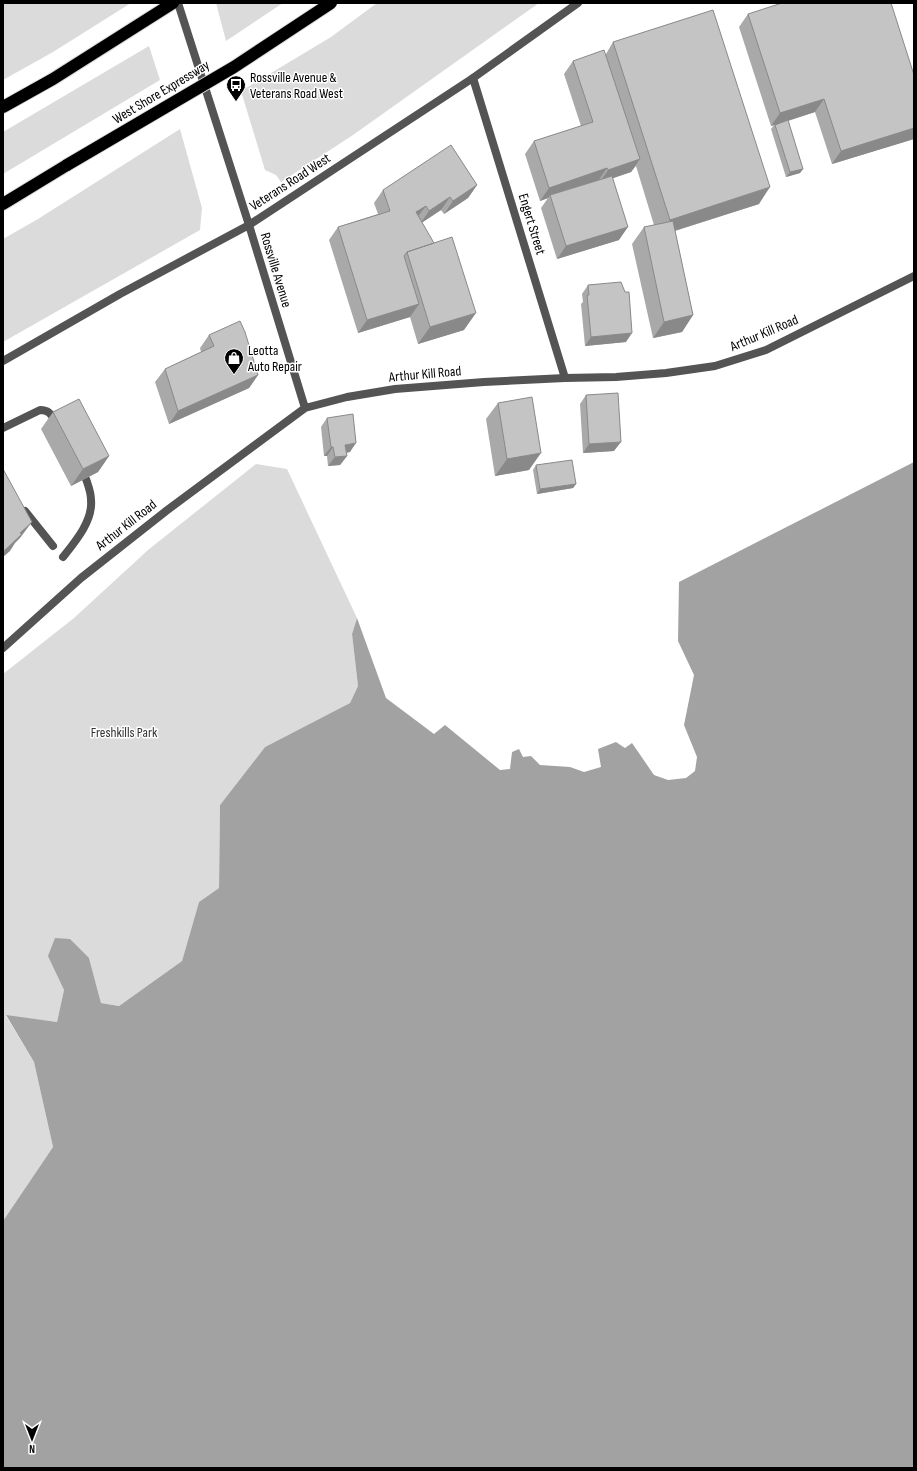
<svg xmlns="http://www.w3.org/2000/svg" width="917" height="1471" viewBox="0 0 917 1471" font-family="'Sofia Sans Condensed',sans-serif">
<style>
.green{fill:#dbdbdb}
.water{fill:#a2a2a2}
.lines{fill:none;stroke-linecap:round;stroke-linejoin:round}
.motorway-casing{stroke:#dbdbdb;stroke-width:14}
.service{stroke:#545454;stroke-width:8}
.minor{stroke:#545454;stroke-width:8}
.tertiary{stroke:#545454;stroke-width:8}
.motorway{stroke:#000;stroke-width:12}
.motorway-bridge-casing{stroke:#dbdbdb;stroke-width:14;stroke-linecap:butt}
.motorway-bridge{stroke:#000;stroke-width:12}
.wall{fill:#a9a9a9}
.shaded-wall{fill:#898989}
.building{fill:#c4c4c4;stroke:#898989}
.labels{text-anchor:middle;dominant-baseline:central;stroke-width:3;stroke-linejoin:round;paint-order:stroke}
.poi-label{font-size:14px;fill:#000;stroke:#fff;text-anchor:start}
.street-label{font-size:14px;fill:#000;stroke:#fff}
.park-label{font-size:14px;fill:#323232;stroke:#fff}
</style>
<rect width="100%" height="100%" fill="#fff"/>
<path class="green" d="M3 3H131L53 52 3 80Z
M216 3H283L226 41Z
M377 3H539L353 135 281 182 276 175 265 170 241 91 331 37Z
M149 46 160 80 3 174V132Z
M180 129 202 208 200 230 3 342V239L38 219Z
M256 464 287 469 357 618 352 634 358 686 350 703 265 747 220 805 219 888 199 902 182 961 119 1006 101 1003 89 958 49 956 64 990 57 1022 6 1016 34 1062 53 1147 3 1221V674L74 618 148 550Z"/>
<path class="water" d="M914 462V1468H3V1221L53 1147 34 1062 6 1015 57 1022 64 990 48 956 55 938 70 939 89 958 101 1003 119 1006 182 961 199 902 219 888 220 805 265 747 350 703 358 686 352 634 357 618 386 698 434 734 445 725 500 770 510 769 512 752 519 749 523 757 531 756 540 765 570 767 584 772 601 767 598 749 616 742 625 748 632 743 654 775 668 780 686 778 695 771 697 757 684 725 694 675 678 641 679 582Z"/>
<g class="lines">
<g class="motorway-casing">
<path id="motorway" d="M3 107 53 79 173 3
M3 204 67 165"/>
</g>
<path class="service" d="M3 428 40 410C49 410 51 414 55 421
M25 511 53 546
M63 557C75 542 93 521 91 500 91 492 88 485 86 479"/>
<path class="minor" d="M473 78 565 378"/>
<path class="tertiary" d="M178 3 249 225 305 408
M3 361 120 294 249 225 473 78 578 3
M3 648 81 578 166 511 305 408 347 397 395 389 484 382 565 378 616 377 666 373 715 366 766 350 914 276"/>
<use href="#motorway" class="motorway"/>
<g class="motorway-bridge-casing">
<path id="motorway-bridge" d="M67 165 234 67 331 3"/>
</g>
<use href="#motorway-bridge" class="motorway-bridge"/>
</g>
<path class="wall" d="M748 14 914 75V139L832 164 815 112 788 121 803 169 800 173 786 177 771 129 774 125 771 126 739 27Z
M613 42 759 204 675 231 693 315 682 332 653 338 632 244 644 227 654 225 636 166 631 172 613 178 619 240 557 259 541 208 548 198 540 201 525 154 534 141 581 126 564 74 573 61 606 54Z
M477 185 468 198 444 214 441 210 422 222 464 330 418 344 410 317 358 333 329 240 338 227 378 214 374 203 383 190Z
M588 285 626 342 585 346 581 304 583 302 582 294Z
M209 335 258 375 249 388 169 424 155 382 165 369 201 352 200 348Z
M586 395 614 451 583 453 580 404Z
M498 403 529 470 495 476 486 419Z
M53 412 109 456 98 472 71 486 41 429Z
M327 418 350 452 346 453 347 456 340 465 328 466 327 456H324L321 427Z
M536 465 576 484 573 488 537 494 533 470Z"/>
<path class="shaded-wall" d="M824 99 815 112 771 126 780 113Z
M914 128V139L832 164 841 151Z
M640 159 631 172 599 183 608 170Z
M607 168 598 181 550 195 548 198 540 201 549 188Z
M803 169 800 173 786 177 790 172Z
M477 185 468 198 444 214 453 201Z
M770 187 759 204 658 236 670 220Z
M450 197 441 210 420 224 429 211Z
M426 206 416 219V212Z
M628 227 619 240 557 259 566 246Z
M419 304 410 317 358 333 367 320Z
M476 313 464 330 418 344 430 327Z
M693 315 682 332 653 338 664 322Z
M632 333 626 342 585 346 591 337Z
M258 375 249 388 169 424 178 411Z
M621 442 614 451 583 453 589 444Z
M356 443 350 452 339 454 345 445Z
M331 447H333L327 456H324Z
M541 453 529 470 495 476 507 459Z
M109 456 98 472 71 486 83 469Z
M347 456 340 465 328 466 335 457Z
M576 484 573 488 537 494 540 489Z
M32 522 20 538 15 543 10 551 3 557V552L20 533Z"/>
<path class="building" d="M782 3H891L914 75V128L841 151 824 99 780 113 748 14Z
M713 10 770 187 670 220 613 42Z
M604 50 640 159 608 170 607 168 549 188 534 141 593 122 573 61Z
M788 120 803 169 790 172 775 125Z
M451 145 477 185 453 201 450 197 429 211 426 206 416 212 434 243 407 252 404 256 419 304 367 320 338 227 390 211 383 190Z
M612 176 628 227 566 246 550 195Z
M673 221 693 315 664 322 644 227Z
M452 237 476 313 430 327 407 252Z
M621 282 625 292H629L632 333 591 337 587 295H589L588 285Z
M240 321 245 332 258 375 178 411 165 369 214 346 209 335Z
M618 393 621 442 589 444 586 395Z
M532 397 541 453 507 459 498 403Z
M79 399 109 456 83 469 53 412Z
M353 414 356 443 345 445 347 456 335 457 333 447H331L327 418Z
M572 460 576 484 540 489 536 465Z
M3 469 32 522 20 533 22 534 3 552Z"/>
<defs>
<g id="bus-pin" transform="scale(1)"><path d="M0 17L-7.5 6A9.5 9.5 0 1 1 7.5 6Z" fill="#000" stroke="#fff"/><path d="M-5-6H5V4H4V6H2V4H-2V6H-4V4H-5ZM-3.5-4V0h7V-4ZM-3.5 1.2v1.5H-2V1.2ZM2 1.2v1.5H3.5V1.2Z" fill="#fff"/></g>
<g id="shop-pin" transform="scale(1)"><path d="M0 17L-7.5 6A9.5 9.5 0 1 1 7.5 6Z" fill="#000" stroke="#fff"/><path d="M-5-2.5h2.3a2.7 3.5 0 0 1 5.4 0H5L5.5 6h-11ZM-1.5-2.5h3a1.5 2.3 0 0 0-3 0Z" fill="#fff"/></g>
</defs>
<g fill-rule="evenodd">
<use href="#bus-pin" x="236" y="85"/>
<use href="#shop-pin" x="234" y="358"/>
</g>
<g class="labels">
<g class="poi-label">
<text x="250" y="77">Rossville Avenue &amp;<tspan x="250" dy="16">Veterans Road West</tspan></text>
<text x="248" y="350">Leotta<tspan x="248" dy="16">Auto Repair</tspan></text>
</g>
<g class="street-label">
<text transform="translate(161 92) rotate(-31)">West Shore Expressway</text>
<text transform="translate(290 182) rotate(-33)">Veterans Road West</text>
<text transform="translate(532 224) rotate(73)">Engert Street</text>
<text transform="translate(276 270) rotate(73)">Rossville Avenue</text>
<text transform="translate(764 333) rotate(-23)">Arthur Kill Road</text>
<text transform="translate(425 374) rotate(-5)">Arthur Kill Road</text>
<text transform="translate(126 525) rotate(-38)">Arthur Kill Road</text>
</g>
<g class="park-label">
<text x="124" y="732">Freshkills Park</text>
</g>
</g>
<rect width="917" height="1471" fill="none" stroke="#000000" stroke-width="8"/>
<g transform="translate(32 1439) rotate(180)" stroke="#ffffff" stroke-width="3" paint-order="stroke">
<path d="M0-3L7 15L0 10L-7 15Z" fill="#000000"/>
<text y="-6" font-size="11" font-weight="bold" text-anchor="middle" fill="#000000">N</text>
</g>
</svg>
